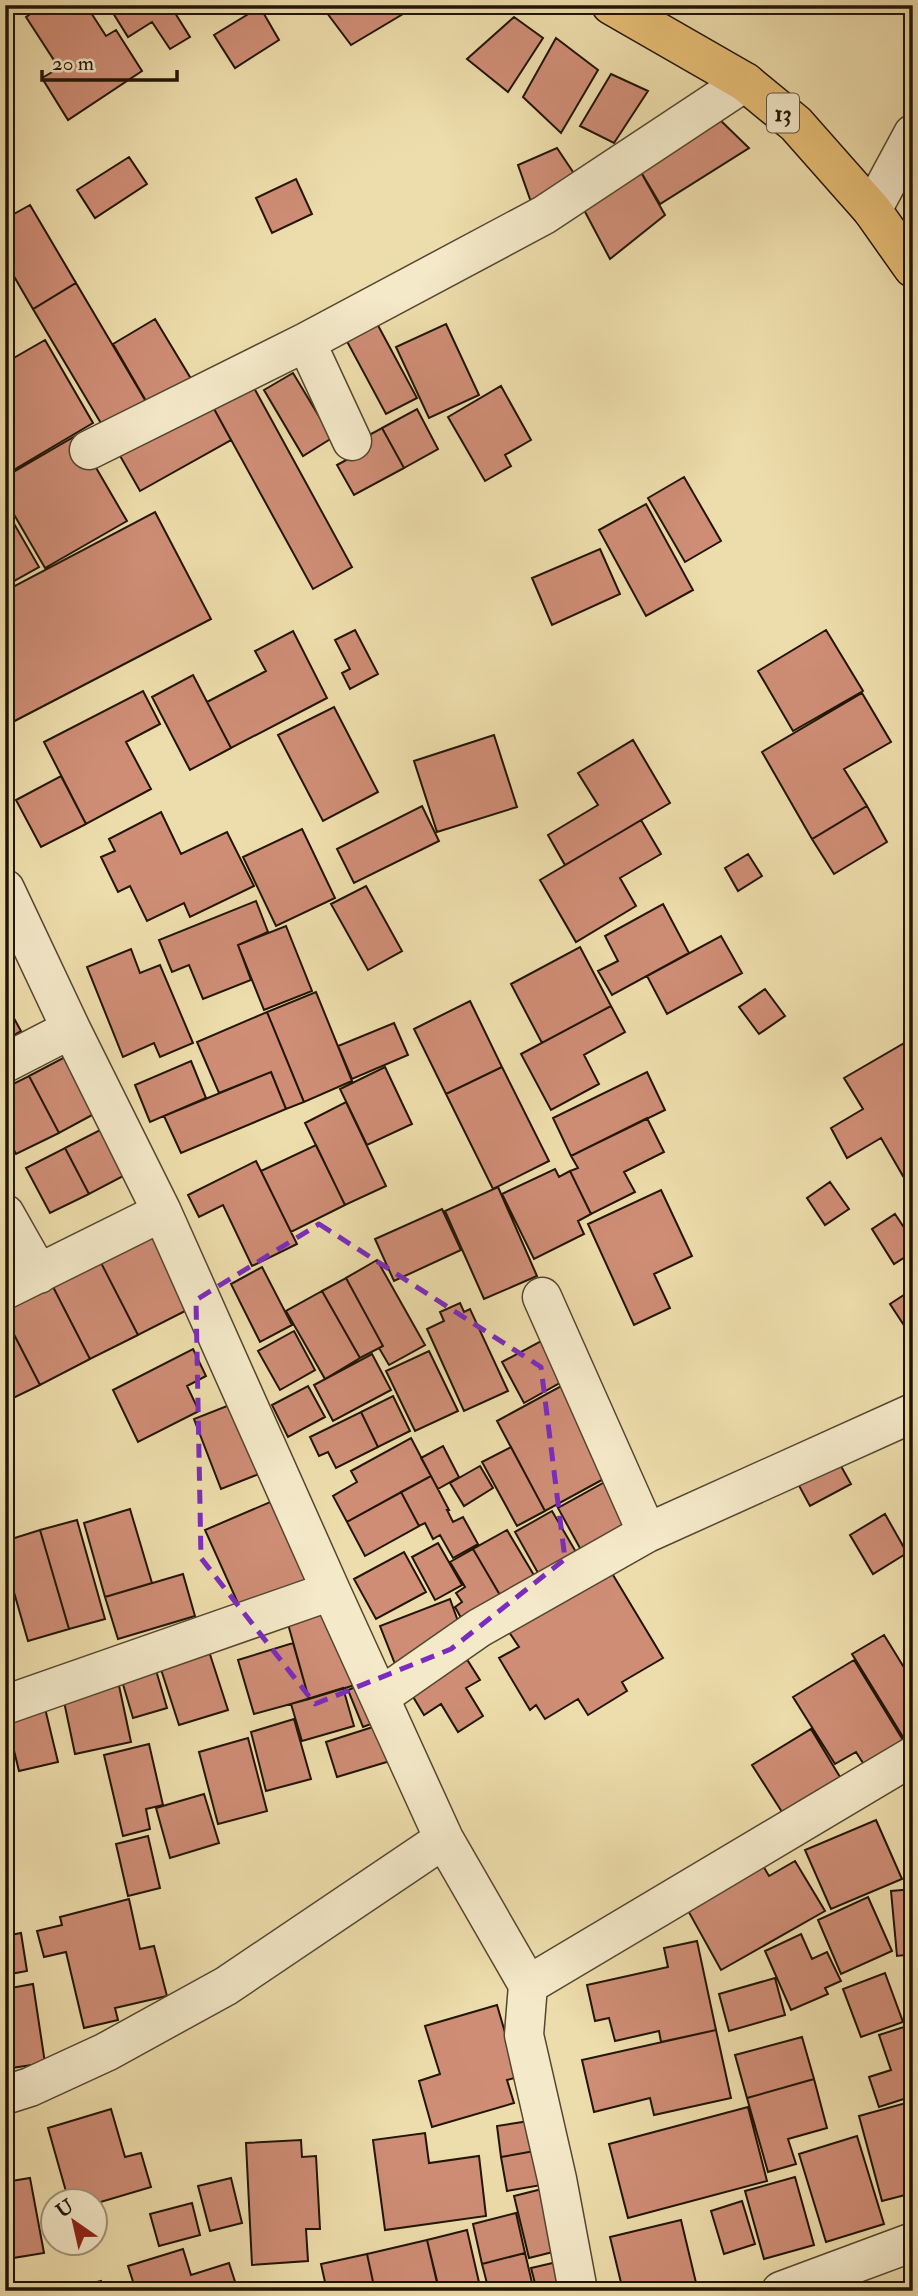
<svg xmlns="http://www.w3.org/2000/svg" width="918" height="2296" viewBox="0 0 918 2296" font-family="'IM FELL Double Pica',serif">
<style>
.building{fill:#cf8d76;stroke:#211505;stroke-width:2}
.lines{fill:none;stroke-linecap:round;stroke-linejoin:round}
.minor-casing{stroke:#54472f;stroke-width:41}
.highway-casing{stroke:#211505;stroke-width:41}
.minor{stroke:#f4e9c9;stroke-width:38}
.highway{stroke:#e7be76;stroke-width:38}
.marked{fill:none;stroke:#7b2cbf;stroke-width:5;stroke-dasharray:14 9;stroke-linejoin:round}
.labels{text-anchor:middle;dominant-baseline:central;stroke-width:5;stroke-linejoin:round;paint-order:stroke}
.shield{fill:#f4e9c9;stroke:#605540;stroke-width:2}
.shield-label{font-size:23px;font-weight:bold;fill:#211505}
</style>
<rect width="100%" height="100%" fill="#eeddac"/>
<filter id="stains"><feTurbulence type="fractalNoise" baseFrequency=".00286" numOctaves="4"/><feColorMatrix values="0 0 0 0 .2 0 0 0 0 .09 0 0 0 0 .02 0 0 0 .5 -.17"/></filter>
<radialGradient id="worn" r=".72"><stop offset=".6" stop-color="#630" stop-opacity="0"/><stop offset="1" stop-color="#630" stop-opacity=".3"/></radialGradient>
<path class="building" d="M44 5H86L106 36 116 30 142 71 68 120 42 78 59 68 26 17Z
M108 5H170L190 37 170 49 152 22 128 37Z
M321 5H418L351 45Z
M260 7 279 40 235 68 214 35Z
M514 17 543 38 508 92 467 59Z
M556 38 598 70 561 133 523 97Z
M611 74 648 91 614 143 580 126Z
M717 117 749 148 660 204 638 167Z
M557 148 577 178 537 219 518 165Z
M129 157 147 184 95 218 77 190Z
M638 167 665 215 610 259 583 208Z
M296 179 312 214 272 233 256 198Z
M30 205 76 283 33 309 5 261V219Z
M76 283 148 405 105 430 33 309Z
M374 318 417 398 386 414 343 334Z
M155 319 196 387 153 413 113 344Z
M446 324 479 395 429 418 396 347Z
M45 340 93 423 5 475V363Z
M293 373 332 438 303 456 264 390Z
M247 375 352 567 313 589 207 396Z
M501 386 531 440 505 455 511 466 485 481 448 417Z
M207 396 231 440 140 491 115 447Z
M417 409 438 449 404 468 382 428Z
M382 428 404 468 354 495 337 465 363 451 358 441Z
M77 435 127 521 45 568 5 499V477Z
M684 477 721 541 685 562 648 498Z
M646 504 693 590 646 616 599 530Z
M5 508 39 567 5 586Z
M155 512 211 619 5 726V591Z
M600 549 620 594 552 625 532 578Z
M355 630 378 674 350 689 342 673 350 669 335 640Z
M826 630 863 691 793 731 758 671Z
M293 631 327 698 231 748 207 702 266 671 255 651Z
M193 675 231 748 190 770 152 697Z
M143 691 160 724 126 742 151 789 86 824 44 742Z
M862 693 891 742 844 769 867 806 812 839 762 752Z
M334 707 378 792 323 821 278 735Z
M494 735 517 807 437 832 414 761Z
M633 740 670 803 565 865 548 835 598 805 578 773Z
M61 776 86 824 41 847 16 800Z
M422 806 439 841 354 883 337 849Z
M867 806 887 842 834 874 812 839Z
M161 812 181 854 227 832 254 886 190 917 184 903 147 921 130 886 118 892 101 857 115 851 109 839Z
M641 820 661 854 620 878 636 906 576 942 540 880Z
M302 829 335 898 276 926 243 857Z
M748 854 762 876 738 891 725 868Z
M366 886 402 951 368 970 331 904Z
M256 901 268 932 238 945 251 980 203 999 189 965 172 972 159 940Z
M663 904 689 953 612 995 598 971 618 961 605 936Z
M286 926 312 991 264 1010 238 945Z
M721 936 742 973 667 1014 647 976Z
M580 947 611 1006 542 1043 511 984Z
M131 949 140 973 160 965 193 1043 160 1057 154 1043 123 1057 87 967Z
M765 989 785 1016 759 1034 739 1007Z
M316 992 352 1081 304 1102 267 1012Z
M470 1001 502 1067 446 1094 414 1029Z
M5 1002 21 1031 5 1040Z
M611 1006 625 1032 584 1055 599 1084 551 1110 521 1054Z
M267 1012 304 1102 286 1109 271 1072 219 1093 197 1042Z
M394 1023 408 1055 352 1079 338 1046Z
M913 1038V1170L903 1176 881 1138 847 1158 831 1128 863 1109 844 1078Z
M65 1057 94 1114 59 1133 29 1076Z
M191 1061 206 1098 150 1122 135 1085Z
M385 1067 412 1124 367 1145 340 1089Z
M502 1067 549 1161 493 1189 446 1094Z
M271 1072 286 1109 181 1153 164 1116Z
M647 1072 665 1110 571 1156 553 1118Z
M29 1076 59 1133 16 1154 5 1133V1088Z
M346 1102 386 1186 345 1205 305 1123Z
M647 1118 664 1152 624 1172 635 1192 591 1214 570 1171 578 1168 571 1156Z
M104 1128 127 1174 89 1194 65 1148Z
M316 1145 345 1205 291 1232 261 1171Z
M65 1148 89 1194 50 1213 26 1168Z
M256 1161 297 1244 252 1266 223 1205 199 1217 188 1195Z
M555 1169 559 1177 570 1171 591 1214 578 1221 584 1234 534 1259 502 1194Z
M830 1182 849 1209 825 1225 807 1198Z
M498 1187 537 1276 484 1299 445 1211Z
M661 1190 692 1256 654 1274 670 1308 634 1325 588 1224Z
M442 1209 461 1250 394 1281 375 1239Z
M895 1214 913 1241V1252L894 1264 872 1229Z
M153 1226 193 1307 138 1335 97 1255Z
M97 1255 138 1335 90 1359 49 1279Z
M377 1260 425 1345 389 1365 379 1348 383 1346 346 1278Z
M262 1267 292 1325 260 1342 231 1284Z
M346 1278 383 1346 360 1358 322 1291Z
M49 1279 90 1359 40 1385 5 1317V1301Z
M913 1289V1339L890 1304Z
M322 1291 360 1358 325 1379 286 1311Z
M460 1303 464 1312 470 1309 508 1391 464 1411 427 1329 444 1321 440 1312Z
M5 1317 40 1385 5 1402Z
M294 1331 315 1370 280 1390 258 1351Z
M543 1340 565 1380 524 1403 502 1362Z
M193 1349 206 1376 187 1386 199 1411 138 1442 113 1390Z
M429 1351 458 1411 415 1431 386 1371Z
M372 1354 391 1390 333 1421 314 1385Z
M563 1385 611 1475 545 1511 497 1421Z
M308 1386 325 1417 288 1437 272 1405Z
M393 1396 410 1431 378 1447 361 1412Z
M232 1404 259 1474 221 1489 194 1419Z
M361 1412 378 1447 336 1468 328 1452 319 1456 310 1437Z
M411 1438 431 1476 347 1522 333 1496 357 1482 351 1471Z
M443 1446 459 1477 438 1489 421 1458Z
M511 1447 545 1511 517 1526 482 1462Z
M837 1459 851 1484 810 1506 797 1482Z
M480 1466 493 1488 464 1506 450 1483Z
M431 1476 449 1510H447L453 1522 463 1517 478 1544 453 1558 440 1535 433 1539 425 1523 419 1526 401 1492Z
M612 1478 636 1520 581 1550 558 1508Z
M401 1492 419 1526 365 1556 347 1522Z
M282 1497 317 1577 241 1610 205 1530Z
M130 1509 152 1583 105 1597 84 1523Z
M552 1511 576 1552 538 1573 515 1532Z
M885 1514 907 1553 873 1574 850 1535Z
M77 1520 105 1619 69 1629 40 1530Z
M40 1530 69 1629 28 1641 5 1561V1541Z
M507 1530 538 1582 504 1602 473 1549Z
M438 1543 462 1585 435 1600 412 1557Z
M473 1549 504 1602 465 1625 455 1607 462 1602 456 1593 465 1587 450 1562Z
M404 1552 426 1592 376 1619 354 1579Z
M607 1565 663 1658 622 1682 627 1691 588 1715 578 1699 545 1719 536 1705 530 1710 499 1658 519 1647 505 1626Z
M183 1574 195 1616 118 1639 105 1597Z
M450 1599 464 1638 395 1664 380 1626Z
M331 1605 355 1685 309 1699 286 1617Z
M884 1635 913 1682V1748L911 1750 852 1654Z
M205 1639 228 1710 179 1725 156 1654Z
M293 1643 309 1699 254 1714 238 1660Z
M461 1650 480 1680 466 1688 483 1716 458 1732 441 1704 424 1715 406 1685Z
M153 1660 167 1708 133 1718 119 1671Z
M854 1660 909 1750 870 1774 856 1752 835 1764 793 1697Z
M118 1681 131 1742 75 1754 62 1692Z
M368 1682 382 1720 363 1727 348 1690Z
M343 1688 354 1726 302 1741 291 1704Z
M43 1700 58 1762 19 1771 5 1714Z
M294 1719 311 1779 266 1791 251 1732Z
M379 1725 390 1761 337 1777 326 1742Z
M811 1729 840 1777 782 1812 752 1765Z
M248 1738 267 1811 218 1824 199 1752Z
M149 1744 163 1805 146 1809 150 1829 123 1836 104 1755Z
M204 1794 219 1843 170 1858 156 1808Z
M876 1820 902 1879 831 1909 805 1850Z
M148 1836 160 1888 128 1896 116 1844Z
M795 1861 825 1911 721 1970 686 1907 762 1864 769 1876Z
M913 1889V1954L897 1956 891 1891Z
M868 1897 892 1951 841 1974 818 1920Z
M129 1899 140 1949 154 1946 167 1996 115 2008 118 2020 84 2028 66 1952 44 1957 37 1931 62 1925 60 1917Z
M21 1933 27 1971 5 1975V1936Z
M801 1934 812 1959 827 1952 841 1981 825 1988 828 1994 791 2010 765 1951Z
M697 1941 716 2030 661 2042 659 2031 615 2041 609 2018 595 2021 587 1985 668 1967 664 1948Z
M885 1973 903 2022 861 2037 843 1989Z
M775 1978 785 2015 729 2031 719 1994Z
M33 1984 45 2063 5 2069V1989Z
M497 2005 518 2077 507 2080 514 2103 432 2127 419 2081 440 2074 425 2026Z
M913 2024V2096L879 2107 869 2077 891 2070 879 2035Z
M716 2030 731 2098 654 2115 650 2098 594 2112 582 2060Z
M802 2037 814 2079 747 2098 735 2055Z
M814 2079 827 2128 788 2139 796 2164 768 2172 747 2098Z
M913 2101V2193L882 2201 859 2116Z
M748 2107 767 2181 628 2218 609 2144Z
M111 2109 125 2157 141 2153 151 2187 94 2204V2202H69L48 2128Z
M542 2119 546 2149 501 2157 497 2126Z
M425 2133 429 2163 479 2156 486 2216 385 2230 373 2140Z
M857 2136 884 2224 826 2242 799 2154Z
M301 2140 302 2157 316 2156 320 2229H306L308 2261 252 2265 246 2143Z
M546 2149 553 2183 507 2191 501 2157Z
M795 2177 814 2245 764 2259 745 2191Z
M30 2178 44 2253 13 2258 5 2215V2182Z
M231 2178 242 2223 210 2231 198 2186Z
M554 2186 569 2248 529 2258 514 2196Z
M742 2201 755 2244 724 2254 711 2211Z
M192 2203 200 2235 159 2246 150 2214Z
M516 2213 525 2253 482 2264 473 2224Z
M681 2220 698 2291H623L610 2237Z
M467 2230 481 2291H439L427 2240Z
M427 2240 438 2285 427 2288 428 2291H375L367 2254Z
M183 2249 191 2275 229 2263 238 2291H136L128 2266Z
M525 2253 534 2291H489L482 2264Z
M367 2254 375 2291H327L321 2264Z
M570 2259 577 2291H537L531 2268Z
M101 2281 104 2291H63Z"/>
<g class="lines">
<g class="minor-casing">
<path id="minor" d="M872 210 913 134
M306 342 352 441
M89 450 306 342 544 215 745 82
M5 889 71 1029 162 1212 331 1591 444 1839 528 1985 524 2035 557 2179 578 2291
M5 1063 71 1029
M5 1214 39 1274
M5 1290 162 1212
M542 1297 647 1533
M380 1697 479 1628 647 1533 913 1413
M5 1705 331 1591
M528 1985 913 1756
M5 2095 30 2087 106 2052 226 1986 444 1839
M781 2291 913 2242"/>
</g>
<g class="highway-casing">
<path id="highway" d="M611 5 745 82 796 124 872 210 913 268"/>
</g>
<use href="#minor" class="minor"/>
<use href="#highway" class="highway"/>
</g>
<path class="marked" d="M319 1224 541 1367 565 1559 451 1649 315 1704 201 1558 196 1300Z"/>
<g class="labels">
<rect class="shield" x="767" y="93.5" width="32" height="39" rx="5"/>
<g class="shield-label">
<text x="783" y="113">13</text>
</g>
</g>
<rect width="918" height="2296" fill="none" stroke="#eeddac" stroke-width="28"/>
<rect x="7" y="7" width="904" height="2282" fill="none" stroke="#211505" stroke-width="3.5"/>
<rect x="14" y="14" width="890" height="2268" fill="none" stroke="#211505" stroke-width="2"/>
<g transform="translate(74 2222) rotate(326)"><circle r="33" fill="#f4e9c9" stroke="#a0947b" stroke-width="2"/>
<path d="M0-5L12 26L0 18L-12 26Z" fill="#8f2418"/>
<text y="-10" font-size="19" font-weight="bold" text-anchor="middle" fill="#211505">U</text>
</g>
<path d="M42 70v10h135v-10" fill="none" stroke="#211505" stroke-width="3.5"/>
<text x="52" y="70" font-size="21" fill="#211505" stroke="#f4e9c9" stroke-width="5" paint-order="stroke">20 m</text>
<rect width="100%" height="100%" filter="url(#stains)"/>
<rect width="100%" height="100%" fill="url(#worn)"/>
</svg>
